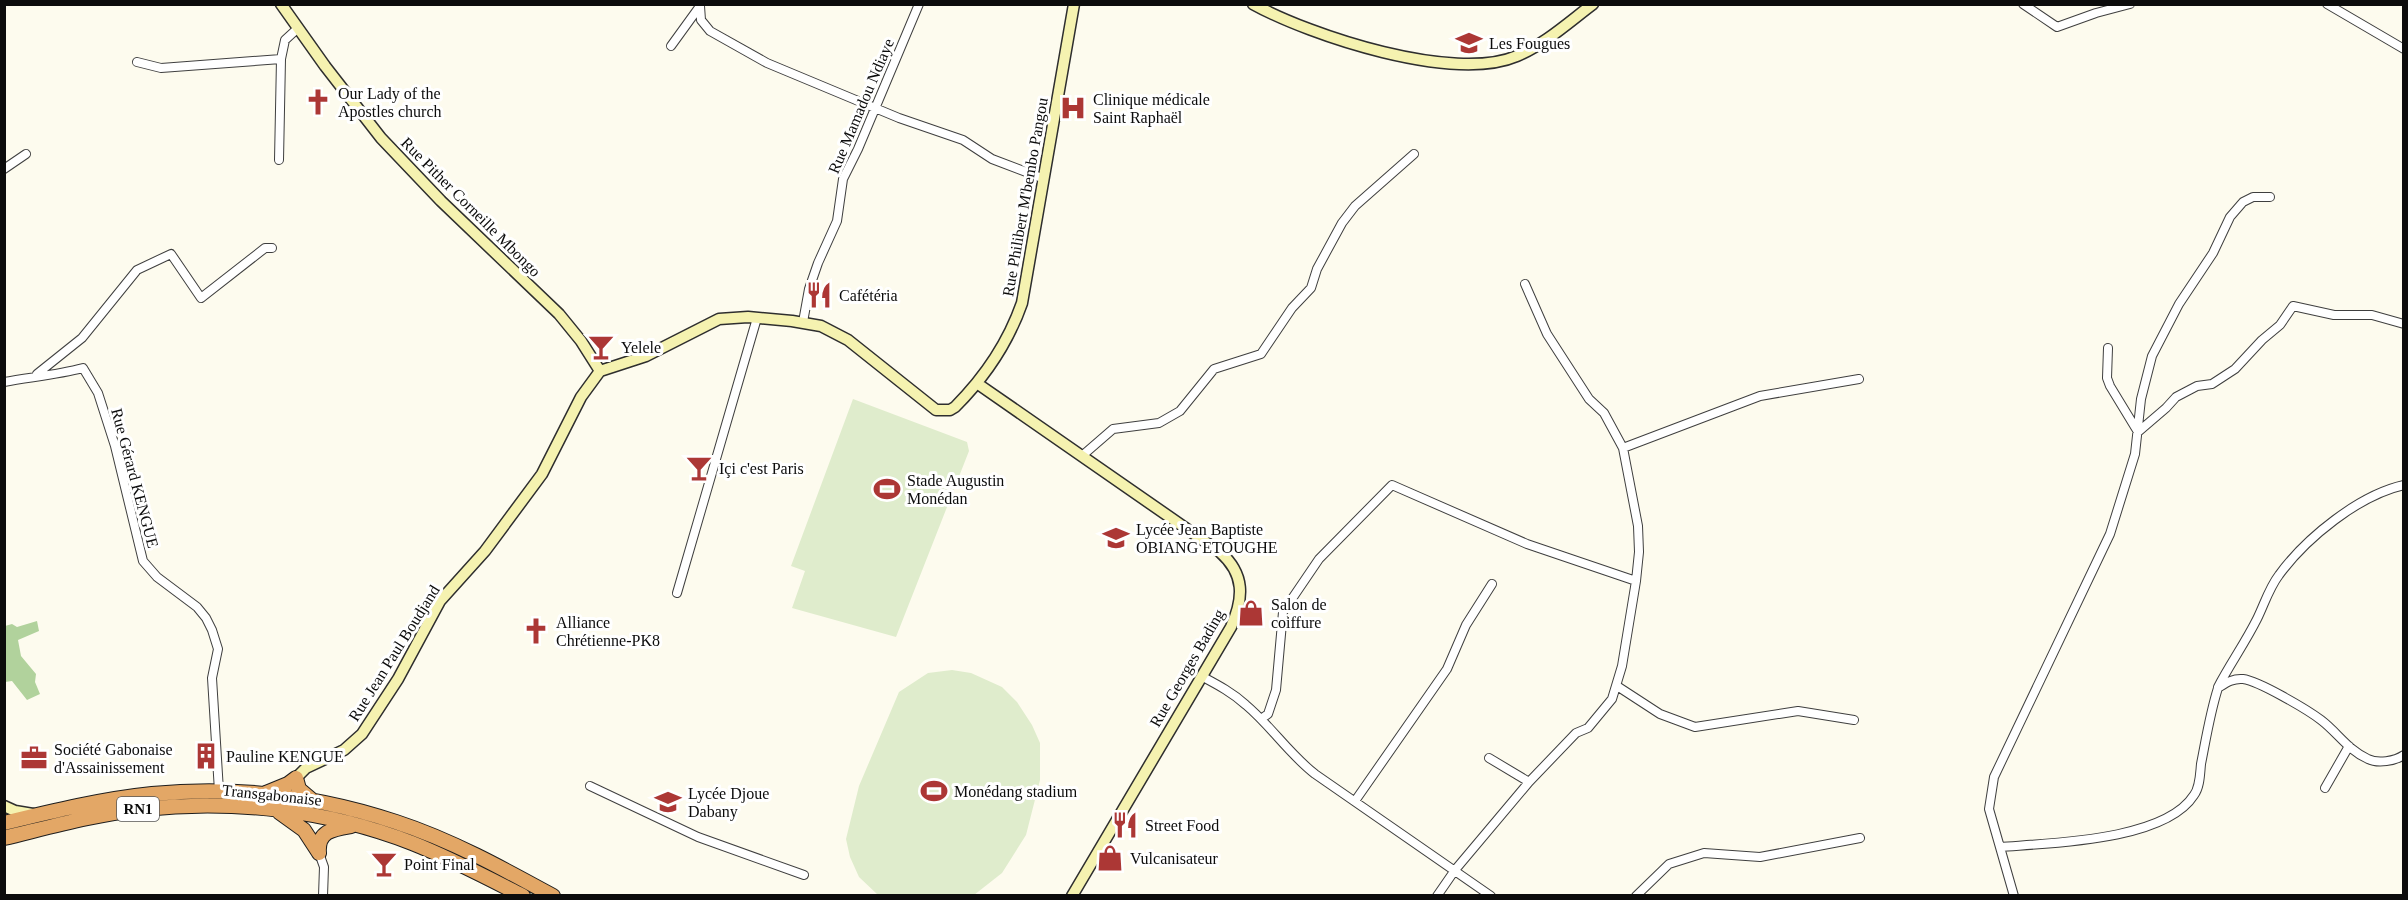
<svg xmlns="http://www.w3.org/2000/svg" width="2408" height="900" viewBox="0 0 2408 900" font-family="Georgia,serif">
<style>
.green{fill:#cde3bb}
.forest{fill:#b1d29c}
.pitch{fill:#dfeccc}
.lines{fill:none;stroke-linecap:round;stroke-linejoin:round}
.street-casing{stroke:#3f3f3f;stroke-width:10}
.secondary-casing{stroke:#2e2e2e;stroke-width:13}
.highway-casing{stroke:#1d1d1d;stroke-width:16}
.street{stroke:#fff;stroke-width:8}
.secondary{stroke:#f5f2b0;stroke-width:10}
.highway{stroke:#e3a766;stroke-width:14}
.labels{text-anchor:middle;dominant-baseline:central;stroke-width:6;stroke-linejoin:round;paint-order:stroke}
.shield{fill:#fff;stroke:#555;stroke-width:1.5}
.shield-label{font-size:15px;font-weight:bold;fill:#0c0c0c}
.poi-label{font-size:16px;fill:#0c0c0c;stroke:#fff;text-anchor:start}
.street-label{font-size:16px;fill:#0c0c0c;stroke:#fff}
</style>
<rect width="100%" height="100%" fill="#fdfbee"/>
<path class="green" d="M195 796 290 802 373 820 452 849 542 895H534L476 866 255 801 5 832 4 828 103 805Z"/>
<path class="forest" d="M37 621 39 631 18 640 21 656 36 674 35 682 40 694 27 700 12 681 5 682V626L12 624 17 627Z"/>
<path class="pitch" d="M853 399 967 442 969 451 896 637 792 608 805 571 791 566Z
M952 670 971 673 1002 687 1017 702 1032 725 1040 743V780L1026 835 1002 873 974 895H878L859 877 850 857 846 839 859 786 899 692 928 673Z"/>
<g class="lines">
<g class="street-casing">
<path id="street" d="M2023 4 2057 27 2096 13 2130 4
M2327 4 2404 49
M700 6 701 20 710 31 767 63 899 118 963 140 992 159 1042 178
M671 46 700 6
M137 62 161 68 281 59
M279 160 281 59 285 40 297 29
M4 169 26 154
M803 322 809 289 818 263 837 221 843 179 858 149 919 4
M2108 348 2107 378 2110 386 2138 432 2166 408 2176 397 2197 386 2212 384 2235 369 2262 340 2280 325 2293 306 2334 315H2372L2404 324
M37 374 82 338 137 270 171 254 201 298 265 248H272
M4 382C31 377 57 375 83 368L98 393 115 446 143 561 157 577 197 607 206 618 212 630 218 649 212 678 219 791
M1623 448 1760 396 1859 379
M1083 455 1113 429 1159 423 1180 411 1214 369 1261 354 1292 308 1311 288 1317 269 1342 223 1355 206 1414 154
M677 593 757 318
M1203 677C1218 685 1233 693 1246 705 1271 726 1289 754 1315 774L1491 896
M1617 686 1660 714 1695 727 1798 711 1854 720
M2218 687C2230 664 2245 643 2257 619 2264 605 2269 588 2279 575 2306 538 2359 495 2404 485
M1261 719 1268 714 1276 690 1283 612 1319 559 1392 485 1527 544 1636 581
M1489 758 1529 782
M590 786 698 837 804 875
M2325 788 2349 746
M1355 801 1447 669 1466 625 1492 584
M2000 847C2050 843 2165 841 2194 795 2200 787 2200 774 2201 764 2206 739 2210 713 2218 688 2226 683 2233 678 2243 679 2259 681 2308 710 2321 720 2337 732 2349 751 2368 759 2378 764 2395 761 2404 755
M319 853 324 867 323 896
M1437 896 1455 870 1529 782 1576 733 1588 728 1612 699 1622 666 1636 581 1639 552 1638 526 1623 448 1604 413 1589 399 1547 334 1525 284
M1636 896 1669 864 1704 853 1760 857 1860 838
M2014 896 1989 809 1994 777 2110 534 2135 454 2141 399 2152 356 2179 304 2213 253 2230 217 2243 202 2253 197H2270"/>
</g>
<g class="secondary-casing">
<path id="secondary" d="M281 4 325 66 381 138 441 201 559 314 581 341 600 371
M1253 4C1311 36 1454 83 1517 56 1545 44 1569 22 1593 4
M978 384 1220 552C1245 574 1244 598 1231 627L1072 896
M296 778 306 768 344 750 362 734 398 679 440 601 485 551 542 474 581 397 600 371 646 356 719 319 748 317 792 321 821 326 848 340 936 410H950L955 407C985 377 1008 343 1022 303L1074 4
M4 806 15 811 33 814"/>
</g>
<g class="highway-casing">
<path id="highway" d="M266 793 288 784 296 778 299 789 312 800
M279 812 304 830 319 853
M4 823C53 811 103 799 152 794 234 786 318 796 396 822 451 840 502 868 553 896
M4 838C50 827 96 814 143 809 233 799 327 810 412 843 450 858 486 877 523 896
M319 853C317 831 333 829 351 826"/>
</g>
<use href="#street" class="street"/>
<use href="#secondary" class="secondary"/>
<use href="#highway" class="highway"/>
</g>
<defs>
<g id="school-bare" transform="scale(2.07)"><path d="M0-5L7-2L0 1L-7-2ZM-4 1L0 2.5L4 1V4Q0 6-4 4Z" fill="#ac3735" stroke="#fff" stroke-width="2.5" paint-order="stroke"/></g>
<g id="church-bare" transform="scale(2.07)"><path d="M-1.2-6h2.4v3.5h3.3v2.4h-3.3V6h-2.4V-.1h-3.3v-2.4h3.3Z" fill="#ac3735" stroke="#fff" stroke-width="2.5" paint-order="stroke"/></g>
<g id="hospital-bare" transform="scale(2.07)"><path d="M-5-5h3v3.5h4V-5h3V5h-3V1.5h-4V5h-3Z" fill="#ac3735" stroke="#fff" stroke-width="2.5" paint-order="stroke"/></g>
<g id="restaurant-bare" transform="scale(2.07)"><path d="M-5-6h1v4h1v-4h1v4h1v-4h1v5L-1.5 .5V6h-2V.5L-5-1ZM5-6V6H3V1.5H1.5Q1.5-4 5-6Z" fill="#ac3735" stroke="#fff" stroke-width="2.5" paint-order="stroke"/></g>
<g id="bar-bare" transform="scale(2.07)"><path d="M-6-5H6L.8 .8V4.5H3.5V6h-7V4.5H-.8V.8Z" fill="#ac3735" stroke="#fff" stroke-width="2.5" paint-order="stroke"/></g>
<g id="stadium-bare" transform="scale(2.07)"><path d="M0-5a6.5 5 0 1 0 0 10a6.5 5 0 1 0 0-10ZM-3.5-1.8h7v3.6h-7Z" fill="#ac3735" stroke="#fff" stroke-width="2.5" paint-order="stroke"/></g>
<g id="shop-bare" transform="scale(2.07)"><path d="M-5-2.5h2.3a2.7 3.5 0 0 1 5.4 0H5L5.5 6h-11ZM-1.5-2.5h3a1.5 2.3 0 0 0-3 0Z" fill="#ac3735" stroke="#fff" stroke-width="2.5" paint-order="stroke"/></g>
<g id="building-bare" transform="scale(2.07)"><path d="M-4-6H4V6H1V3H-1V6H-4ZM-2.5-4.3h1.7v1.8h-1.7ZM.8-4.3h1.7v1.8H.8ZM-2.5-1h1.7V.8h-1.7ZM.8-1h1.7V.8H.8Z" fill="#ac3735" stroke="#fff" stroke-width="2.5" paint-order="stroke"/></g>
<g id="office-bare" transform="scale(2.07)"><path d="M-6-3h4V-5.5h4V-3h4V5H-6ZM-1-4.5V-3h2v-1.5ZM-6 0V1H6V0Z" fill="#ac3735" stroke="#fff" stroke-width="2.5" paint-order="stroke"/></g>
</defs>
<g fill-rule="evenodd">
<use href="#school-bare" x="1469" y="43"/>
<use href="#church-bare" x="318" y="102"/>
<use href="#hospital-bare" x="1073" y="108"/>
<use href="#restaurant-bare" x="819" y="295"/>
<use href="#bar-bare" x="601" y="347"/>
<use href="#bar-bare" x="699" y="468"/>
<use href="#stadium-bare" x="887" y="489"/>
<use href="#school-bare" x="1116" y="538"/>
<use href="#shop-bare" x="1251" y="613"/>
<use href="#church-bare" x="536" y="631"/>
<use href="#building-bare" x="206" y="756"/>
<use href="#office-bare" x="34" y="758"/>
<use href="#stadium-bare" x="934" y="791"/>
<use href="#school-bare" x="668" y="802"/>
<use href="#restaurant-bare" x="1125" y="825"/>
<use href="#shop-bare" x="1110" y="858"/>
<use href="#bar-bare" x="384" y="864"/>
</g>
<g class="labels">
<rect class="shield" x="117" y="797" width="42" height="24" rx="4.5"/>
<g class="shield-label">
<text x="138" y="809">RN1</text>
</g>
<g class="poi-label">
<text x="1489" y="43">Les Fougues</text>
<text x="338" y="93">Our Lady of the<tspan x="338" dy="18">Apostles church</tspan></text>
<text x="1093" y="99">Clinique médicale<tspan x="1093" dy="18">Saint Raphaël</tspan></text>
<text x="839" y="295">Cafétéria</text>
<text x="621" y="347">Yelele</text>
<text x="719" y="468">Içi c'est Paris</text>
<text x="907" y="480">Stade Augustin<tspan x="907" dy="18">Monédan</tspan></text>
<text x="1136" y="529">Lycée Jean Baptiste<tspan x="1136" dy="18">OBIANG ETOUGHE</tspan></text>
<text x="1271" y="604">Salon de<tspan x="1271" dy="18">coiffure</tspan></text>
<text x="556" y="622">Alliance<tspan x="556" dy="18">Chrétienne-PK8</tspan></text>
<text x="54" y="749">Société Gabonaise<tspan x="54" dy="18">d'Assainissement</tspan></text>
<text x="226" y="756">Pauline KENGUE</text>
<text x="954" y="791">Monédang stadium</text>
<text x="688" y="793">Lycée Djoue<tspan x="688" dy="18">Dabany</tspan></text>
<text x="1145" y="825">Street Food</text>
<text x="1130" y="858">Vulcanisateur</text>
<text x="404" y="864">Point Final</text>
</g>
<g class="street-label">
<text transform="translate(861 106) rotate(-67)">Rue Mamadou Ndiaye</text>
<text transform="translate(1025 197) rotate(-80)">Rue Philibert M'bembo Pangou</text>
<text transform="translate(471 207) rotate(45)">Rue Pither Corneille Mbongo</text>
<text transform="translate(135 478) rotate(75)">Rue Gérard KENGUE</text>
<text transform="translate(394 653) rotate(-58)">Rue Jean Paul Boudjand</text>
<text transform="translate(1187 668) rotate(-60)">Rue Georges Bading</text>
<text transform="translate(272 795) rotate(6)">Transgabonaise</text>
</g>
</g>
<rect width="2408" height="900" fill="none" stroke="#0c0c0c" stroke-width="12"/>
</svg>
